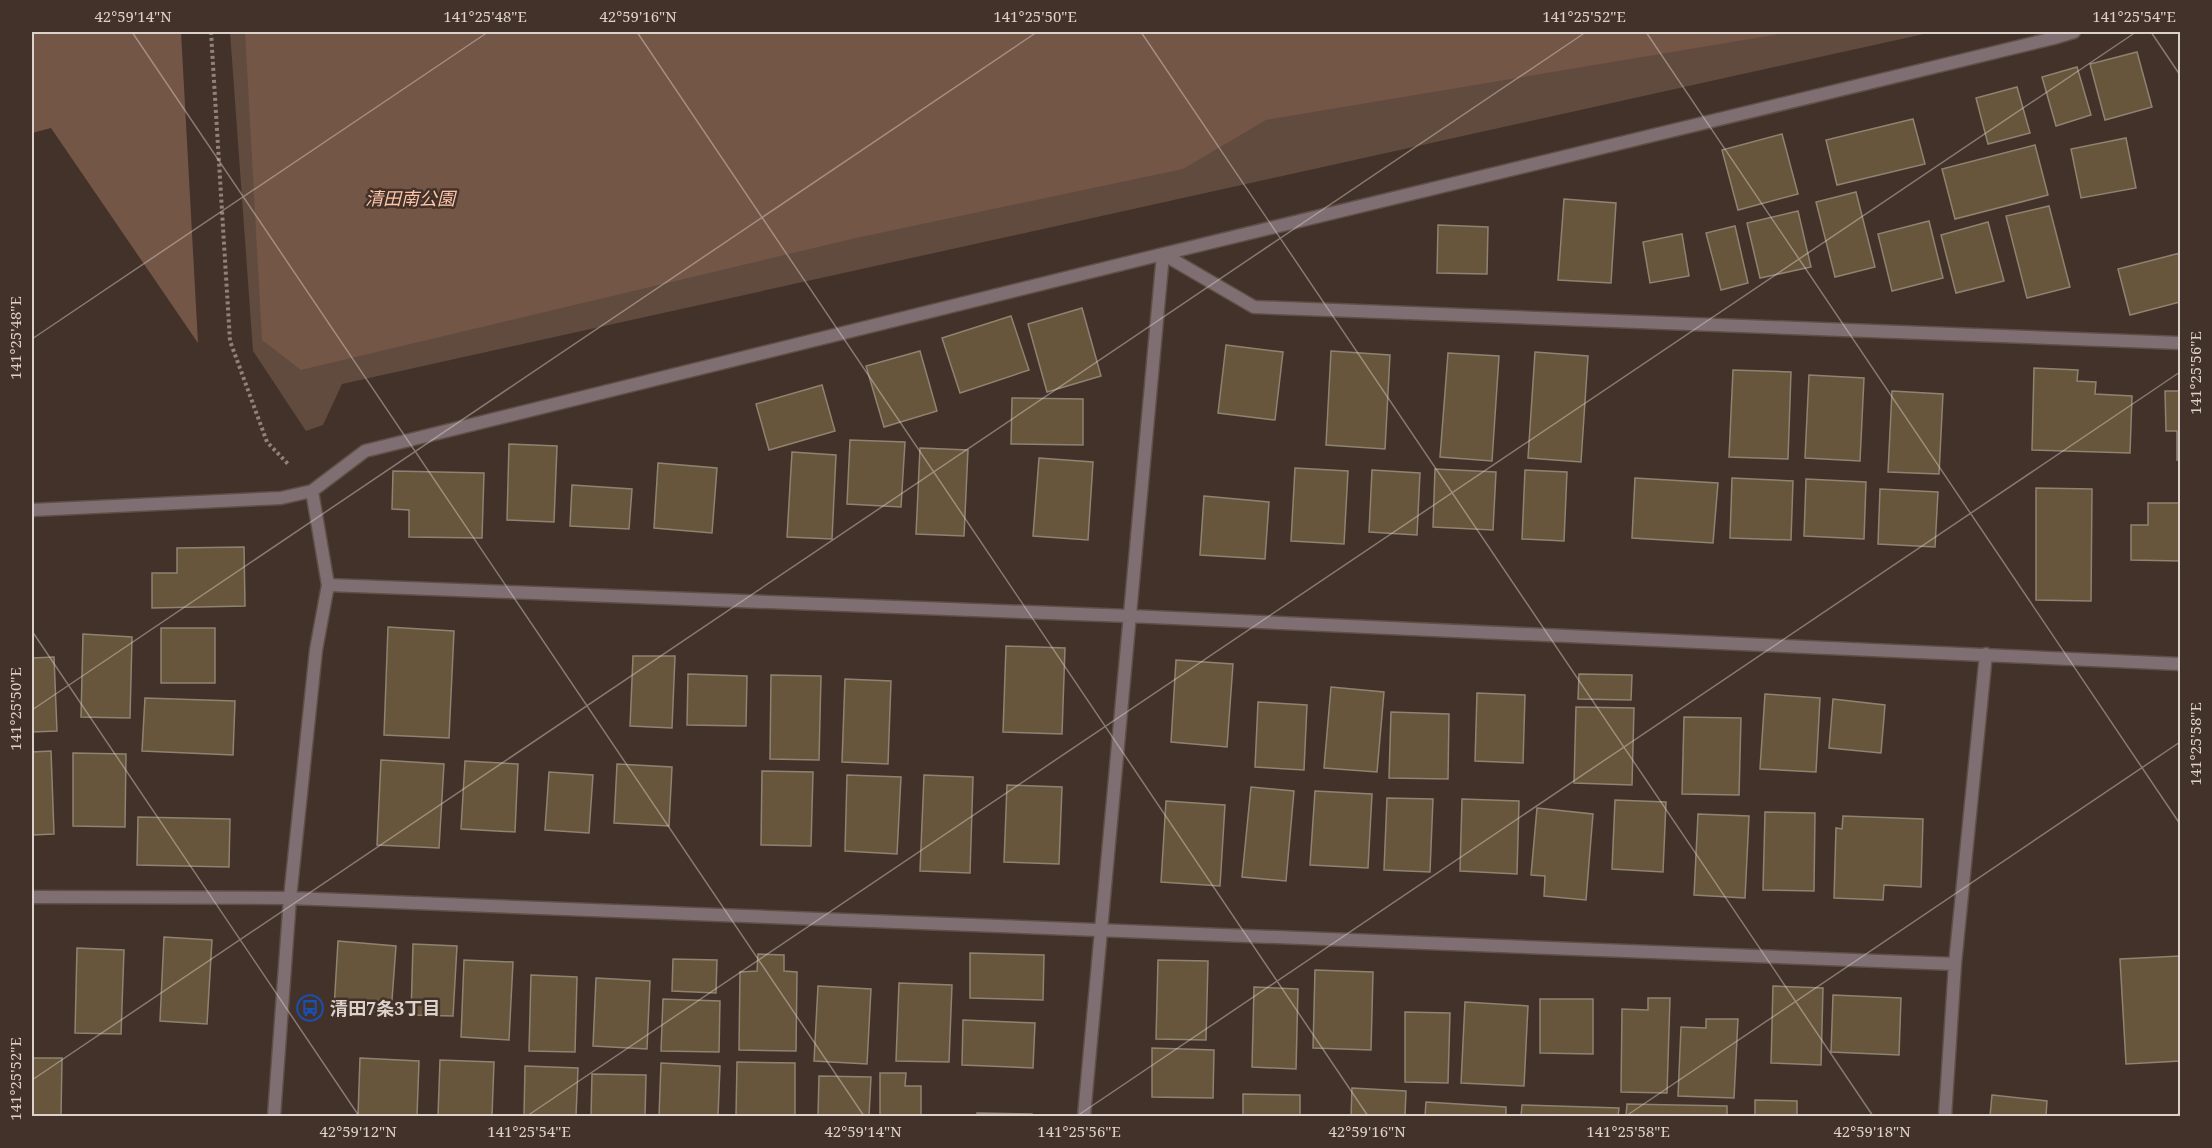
<svg xmlns="http://www.w3.org/2000/svg" width="2212" height="1148" viewBox="0 0 2212 1148" font-family="'Noto Serif','Noto Sans JP',serif">
<style>
.green{fill:#614a3e}
.forest{fill:#745647}
.building{fill:#67563b;stroke:#8e8371;stroke-width:1.5}
.lines{fill:none;stroke-linecap:round;stroke-linejoin:round}
.minor-casing{stroke:#5f4f46;stroke-width:15}
.path{stroke:#90827b;stroke-width:4;stroke-dasharray:3 3;stroke-linecap:butt}
.minor{stroke:#806f72;stroke-width:12}
.ticks{fill:none;stroke:#dcd1cb;stroke-width:1.5;stroke-opacity:0.45}
.labels{text-anchor:middle;dominant-baseline:central;stroke-width:5;stroke-linejoin:round;paint-order:stroke}
.park-label{font-size:18px;font-style:italic;fill:#fec5a8;stroke:#433229}
.poi-label{font-size:18px;font-weight:bold;fill:#dcd1cb;stroke:#433229;text-anchor:start}
.neatline{fill:none;stroke:#dcd1cb;stroke-width:2}
.ticks-label{font-size:15px;text-anchor:middle;fill:#dcd1cb}
</style>
<rect width="100%" height="100%" fill="#433229"/>
<path class="green" d="M230 32H1933L342 384 323 425 306 431 253 351Z"/>
<path class="forest" d="M32 32H181L198 343 51 128 32 133Z
M245 32H1792L1266 120 1183 169 856 238 301 370 262 340Z"/>
<path class="building" d="M2137 52 2152 107 2105 120 2090 64Z
M2077 67 2091 115 2056 126 2042 77Z
M2017 87 2030 133 1988 144 1976 98Z
M1913 119 1925 164 1837 185 1826 140Z
M1782 134 1798 194 1738 210 1722 150Z
M2126 138 2136 188 2081 198 2071 149Z
M2035 145 2048 195 1955 219 1942 169Z
M1856 192 1875 267 1835 277 1816 202Z
M1564 199 1616 203 1611 283 1558 280Z
M2049 206 2070 287 2027 298 2006 216Z
M1798 211 1811 267 1760 278 1747 223Z
M1929 221 1943 278 1892 291 1878 234Z
M1988 222 2004 281 1956 293 1941 235Z
M1438 225 1488 227 1487 274 1437 273Z
M1735 226 1748 283 1721 290 1706 233Z
M1682 234 1689 276 1650 283 1643 242Z
M2180 253V302L2130 315 2118 269Z
M1082 308 1101 376 1047 392 1028 324Z
M1011 316 1029 370 960 393 942 338Z
M1226 345 1283 352 1275 420 1218 413Z
M920 351 937 411 884 427 866 366Z
M1331 351 1390 355 1385 449 1326 445Z
M1535 352 1588 356 1581 462 1528 458Z
M1448 353 1499 356 1492 461 1440 457Z
M2034 368 2078 370 2077 381 2096 382 2095 394 2132 396 2130 453 2032 450Z
M1733 370 1791 372 1788 459 1729 457Z
M1809 375 1864 378 1860 461 1805 458Z
M822 385 835 431 769 450 756 404Z
M1892 391 1943 394 1939 474 1888 472Z
M2165 391H2180V460H2177V431H2166Z
M1012 398 1083 399V445L1011 444Z
M850 440 905 442 901 507 847 504Z
M509 444 557 446 554 522 507 520Z
M920 448 968 450 964 536 916 534Z
M792 452 836 455 832 539 787 537Z
M1039 458 1093 462 1088 540 1033 536Z
M658 463 717 468 712 533 654 528Z
M1295 468 1348 471 1344 544 1291 541Z
M1435 469 1496 472 1493 530 1433 527Z
M1372 470 1420 473 1417 535 1369 532Z
M1525 470 1567 472 1564 541 1522 539Z
M393 471 484 473 482 538 409 537V510L392 509Z
M1635 478 1718 483 1713 543 1632 538Z
M1732 478 1793 481 1791 540 1730 538Z
M1806 479 1866 482 1864 539 1804 536Z
M572 485 632 489 629 529 570 526Z
M2036 488 2092 489 2091 601 2036 600Z
M1880 489 1938 492 1935 547 1878 544Z
M1204 496 1269 502 1265 559 1200 555Z
M2148 503H2180V561L2131 560V525H2148Z
M244 547 245 606 152 608V573H177V548Z
M388 627 454 631 449 738 384 735Z
M161 628H215V683H161Z
M83 634 132 637 130 718 81 717Z
M1006 646 1065 648 1062 734 1003 732Z
M633 656H675L672 728 630 726Z
M54 657 57 731 32 732V658Z
M1176 660 1233 664 1227 747 1171 742Z
M688 674 747 676 746 726 687 725Z
M1579 674 1632 675 1631 700 1578 699Z
M771 675 821 676 819 760 770 759Z
M845 679 891 681 888 764 842 762Z
M1331 687 1384 692 1377 772 1324 768Z
M1477 693 1525 695 1523 763 1475 761Z
M1765 694 1820 698 1816 772 1760 769Z
M145 698 235 701 233 755 142 751Z
M1833 699 1885 705 1881 753 1829 748Z
M1258 702 1307 705 1304 770 1255 767Z
M1576 707 1634 708 1632 785 1574 783Z
M1391 712 1449 714 1448 779 1389 778Z
M1684 717 1741 718 1739 795 1682 794Z
M51 751 54 834 32 835V752Z
M73 753 126 754 125 827 73 826Z
M381 760 444 764 439 848 377 845Z
M465 761 518 764 515 832 461 829Z
M617 764 672 767 669 826 614 823Z
M762 771 813 772 811 846 761 845Z
M549 772 593 775 589 833 545 830Z
M847 775 901 777 897 854 845 851Z
M924 775 973 777 970 873 920 871Z
M1007 785 1062 787 1059 864 1004 862Z
M1251 787 1294 791 1286 881 1242 877Z
M1315 791 1372 794 1368 868 1310 865Z
M1387 798 1433 799 1430 872 1384 870Z
M1462 799 1519 801 1517 874 1460 871Z
M1615 800 1666 802 1663 872 1612 869Z
M1166 801 1225 805 1220 886 1161 882Z
M1537 808 1593 814 1586 900 1544 896 1545 876 1531 875Z
M1765 812 1815 813 1814 891 1763 890Z
M1698 814 1749 816 1745 898 1694 895Z
M1843 816 1923 819 1921 887 1884 885 1883 900 1834 898 1836 828 1842 829Z
M138 817 230 819 229 867 137 865Z
M164 937 212 940 207 1024 160 1021Z
M338 941 396 946 391 1013 334 1009Z
M413 944 457 946 453 1016 411 1015Z
M77 948 124 950 121 1034 75 1033Z
M970 953 1044 955 1043 1000 970 998Z
M758 954 784 955V971L797 972 796 1051 739 1050 740 972 757 971Z
M2180 956V1061L2126 1064 2120 959Z
M673 959 717 960 716 993 672 991Z
M464 960 513 962 509 1040 461 1037Z
M1158 960 1208 961 1206 1040 1156 1039Z
M1315 970 1373 972 1371 1050 1313 1048Z
M531 975 577 977 575 1052 529 1051Z
M596 978 650 981 647 1049 593 1046Z
M899 983 952 985 949 1062 896 1061Z
M818 986 871 989 867 1064 814 1061Z
M1773 986 1823 988 1821 1065 1771 1063Z
M1254 987 1298 989 1296 1069 1252 1067Z
M1833 995 1901 998 1899 1055 1831 1052Z
M1648 998H1670L1667 1093 1621 1092 1622 1009 1648 1010Z
M663 999 720 1001 719 1052 661 1051Z
M1540 999H1593V1054L1540 1053Z
M1465 1002 1528 1006 1524 1086 1461 1083Z
M1405 1012 1450 1013 1448 1083 1405 1082Z
M1706 1019H1738L1734 1098 1678 1096 1681 1027 1706 1028Z
M963 1020 1035 1023 1033 1068 962 1065Z
M1152 1048 1214 1050 1213 1098 1152 1097Z
M32 1058H62L61 1116H32Z
M360 1058 419 1061 417 1116H358Z
M440 1060 494 1062 492 1116H438Z
M737 1062 795 1063V1116H736Z
M661 1063 720 1066 718 1116H659Z
M525 1066 578 1068 576 1116H524Z
M880 1073H906L905 1086H921V1116H880Z
M592 1074 646 1075 645 1116H591Z
M819 1076 871 1077 869 1116H818Z
M1352 1088 1406 1091 1405 1116H1351Z
M1243 1094 1300 1095V1116H1243Z
M1992 1095 2047 1101 2046 1116H1990Z
M1755 1100 1797 1101V1116H1755Z
M1426 1102 1506 1107V1116H1425Z
M1627 1104 1727 1106V1116H1626Z
M1522 1105 1619 1108 1618 1116H1521Z
M977 1113 1032 1114V1116H977Z"/>
<g class="lines">
<g class="minor-casing">
<path id="minor" d="M32 510 281 498 312 491 365 451 1163 254 2054 38 2074 32
M328 585 1129 616 2180 664
M32 897 290 898 1955 964
M274 1116 290 898 316 650 328 585 312 491
M1084 1116 1163 254 1254 307 2180 343
M1945 1116 1955 964 1986 654"/>
</g>
<path class="path" d="M211 32 230 341 267 442 289 465"/>
<use href="#minor" class="minor"/>
</g>
<path class="ticks" d="M132 32 864 1116M637 32 1368 1116M1141 32 1873 1116M1646 32 2180 824M2151 32 2180 75M32 339 488 32M32 631 359 1116M32 710 1037 32M32 1080 1586 32M527 1116 2136 32M1077 1116 2180 372M1626 1116 2180 742M2175 1116 2180 1113"/>
<defs>
<g id="bus-ring" transform="scale(1.35)"><circle r="9.5" fill="#433229" stroke="#1a4fb4" stroke-width="1.5"/><path d="M-5-6H5V4H4V6H2V4H-2V6H-4V4H-5ZM-3.5-4V0h7V-4ZM-3.5 1.2v1.5H-2V1.2ZM2 1.2v1.5H3.5V1.2Z" fill="#1a4fb4"/></g>
</defs>
<g fill-rule="evenodd">
<use href="#bus-ring" x="310" y="1008"/>
</g>
<g class="labels">
<g class="park-label">
<text x="410" y="198">清田南公園</text>
</g>
<g class="poi-label">
<text x="330" y="1008">清田7条3丁目</text>
</g>
</g>
<rect width="2212" height="1148" fill="none" stroke="#433229" stroke-width="66"/>
<rect x="33" y="33" width="2146" height="1082" class="neatline"/>
<g class="ticks-label">
<text x="133" y="22">42°59'14"N</text>
<text x="485" y="22">141°25'48"E</text>
<text x="638" y="22">42°59'16"N</text>
<text x="1035" y="22">141°25'50"E</text>
<text x="1584" y="22">141°25'52"E</text>
<text x="2134" y="22">141°25'54"E</text>
<text transform="translate(16 338) rotate(-90)" y="5">141°25'48"E</text>
<text transform="translate(2196 373) rotate(-90)" y="5">141°25'56"E</text>
<text transform="translate(16 709) rotate(-90)" y="5">141°25'50"E</text>
<text transform="translate(2196 744) rotate(-90)" y="5">141°25'58"E</text>
<text transform="translate(16 1079) rotate(-90)" y="5">141°25'52"E</text>
<text x="358" y="1137">42°59'12"N</text>
<text x="529" y="1137">141°25'54"E</text>
<text x="863" y="1137">42°59'14"N</text>
<text x="1079" y="1137">141°25'56"E</text>
<text x="1367" y="1137">42°59'16"N</text>
<text x="1628" y="1137">141°25'58"E</text>
<text x="1872" y="1137">42°59'18"N</text>
</g>
</svg>
